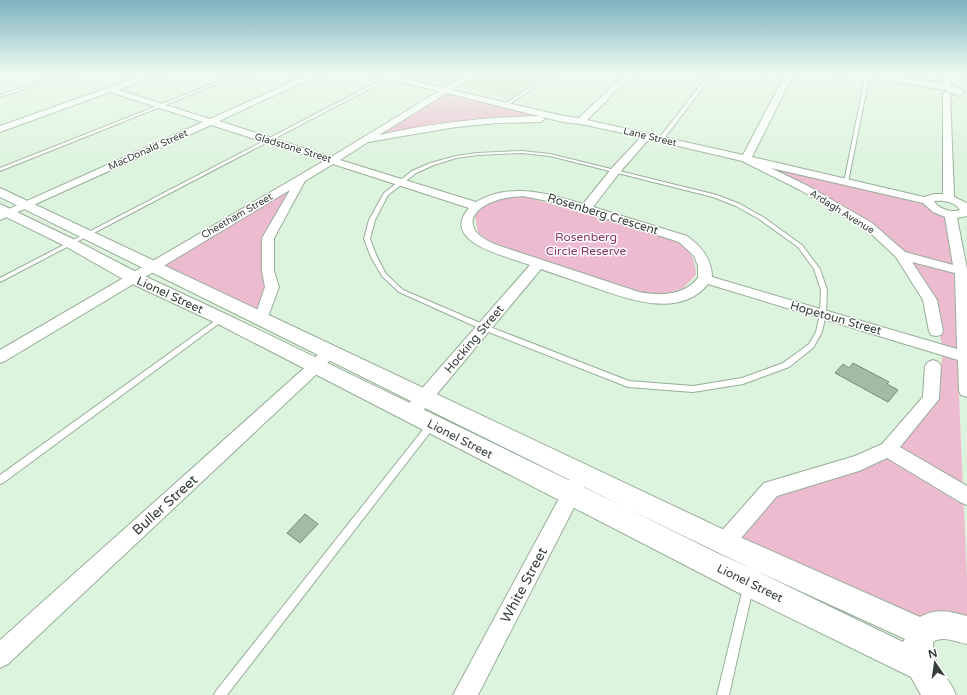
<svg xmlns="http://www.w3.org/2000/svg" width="967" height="695" viewBox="0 0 967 695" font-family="'Varela Round',sans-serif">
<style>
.built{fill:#cce8cc}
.green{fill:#edbbcf}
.building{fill:#a5baa5;stroke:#788d79}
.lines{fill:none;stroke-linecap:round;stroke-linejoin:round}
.service-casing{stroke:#98ad99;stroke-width:2}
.minor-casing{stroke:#98ad99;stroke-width:2}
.tertiary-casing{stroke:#98ad99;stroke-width:2}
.service{fill:#fff;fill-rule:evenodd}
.minor{fill:#fff;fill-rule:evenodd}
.tertiary{fill:#fff;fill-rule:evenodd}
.labels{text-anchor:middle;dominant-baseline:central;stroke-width:3;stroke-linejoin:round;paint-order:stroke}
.far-street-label{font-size:10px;fill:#363f37;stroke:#fff}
.street-label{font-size:12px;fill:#363f37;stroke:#fff}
.park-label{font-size:12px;fill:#84365c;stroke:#fff}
.near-street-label{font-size:14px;fill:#363f37;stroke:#fff}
</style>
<rect width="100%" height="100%" fill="#dcf3dd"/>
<path class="built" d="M401 73H501L537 81 510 99Z"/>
<path class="green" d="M445 90 563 119H521L459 122 358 143Z
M763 166 951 210 967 581V619L915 624 735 541 774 495 864 467 936 402 943 351 933 301 870 225Z
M301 179 268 238V271L261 319 152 266Z
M523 196 677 240C690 253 695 256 696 275L683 288 666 294 643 292 540 262 485 239 478 232 475 216C488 198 502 198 523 196Z"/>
<path class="building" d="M853 363 889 382 887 384 898 390 888 402 835 373 843 364 849 368Z
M305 514 318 524 300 543 287 533Z"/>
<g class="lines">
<g class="service-casing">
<path id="service" d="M68 73H74L0 97V95Z
M240 73H245L0 171V168Z
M551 73H555L508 105H506V103Z
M710 73H714L663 140H659V138Z
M389 76 392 77 0 282V278Z
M867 77 869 78 848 182 846 183 844 182 865 78Z
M522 151 550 154 717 195 740 204 763 217 802 245 820 269 827 290 826 314 822 332 813 348 789 367 743 384 693 392 628 387 481 329 399 292 382 276 371 257 364 239 369 220 384 193 412 171 430 163 456 156 477 153ZM522 153 550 156 713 197 736 206 759 219 798 247 814 269 821 290 820 314 816 332 809 344 783 363 742 378 693 386 629 381 485 325 403 290 386 274 377 257 370 239 375 220 388 195 416 173 434 165 456 158 477 155Z
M220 317H222L225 319 3 483 0 484V475Z
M432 421 435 422 436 424 435 426 227 695H214L216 691 429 422Z
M748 583 752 584 753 588 729 695H717L743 588 744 584Z"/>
</g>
<g class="minor-casing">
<path id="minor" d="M150 73H161L118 90 210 119 312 73H322L219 121 331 157 439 91 370 75 369 73H382L444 88 469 73H478L452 90 563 116 579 118 626 73H634L587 120 743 155 786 73H794L752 157 924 197 934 194H943V94L944 92H950L954 197 967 203V216L957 218 967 269V397L961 395 959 391 958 360 708 284C679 320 625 298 590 286 574 280 557 275 541 269L416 419 410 421 404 419 402 414 404 409 530 265C507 256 439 243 469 208L333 164 305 181 274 238V271L279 287 266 322 261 324 256 322 254 319 265 287 262 271V238L290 190 5 361 0 363V350L324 161 211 125 0 220V213L203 122 110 92 0 132V126ZM447 93 563 122 581 124 641 137 612 168 583 204C548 193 511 182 476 202L340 160 368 142 456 127 497 123 541 122 545 119 541 116C486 117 433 123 379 135ZM649 139 742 161 800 190 864 227 896 257 923 300 929 331 931 335 936 336 941 335 943 331 937 300 912 262 955 273 957 349 712 277C712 259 701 246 687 236L593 207 620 172ZM771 168 923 203 933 212 945 217 953 265 905 252 872 223 808 186ZM523 196 562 204 679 242 694 256 698 266V278C683 296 661 296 639 292L497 245C460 231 468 208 501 199 508 197 516 197 523 196ZM934 201C943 200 956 202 960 210 952 213 938 209 934 201Z
M943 73H951L950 89H947L943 87Z
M329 347 334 348 337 352 321 370 8 664 0 668V640L311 362 324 348Z
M933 360 938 362 941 366 939 399 900 447 967 486V505L960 502 887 458 859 471 777 496 731 550 724 553 717 550 714 543 717 536 764 483 855 456 882 444 923 397 925 366 928 362Z
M576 478 583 480 585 486 478 695H453L569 480Z"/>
</g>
<g class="tertiary-casing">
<path id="tertiary" d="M831 73H875L947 84 960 88 964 93 959 96 945 90 872 78C867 82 836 78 831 73Z
M0 188 733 534 920 617C936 608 950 611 967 616V644C956 642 942 635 933 642 933 671 947 672 956 695H921L911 677 739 593 216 323 128 282 65 246 0 214V204L75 240 140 274 228 315 903 642 905 639 715 552 0 197Z"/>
</g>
<use href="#service" class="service"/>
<use href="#minor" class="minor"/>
<use href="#tertiary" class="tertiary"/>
</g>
<linearGradient id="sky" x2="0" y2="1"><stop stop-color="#7db2bf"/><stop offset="0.43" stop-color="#effaf0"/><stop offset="1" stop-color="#effaf0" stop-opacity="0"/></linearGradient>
<rect width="967" height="170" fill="url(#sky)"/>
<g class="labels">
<g class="far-street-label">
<text transform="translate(650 137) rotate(13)">Lane Street</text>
<text transform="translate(293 148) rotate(17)">Gladstone Street</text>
<text transform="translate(148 150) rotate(-24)">MacDonald Street</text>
<text transform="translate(842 212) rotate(32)">Ardagh Avenue</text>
<text transform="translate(237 216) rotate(-30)">Cheetham Street</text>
</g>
<g class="street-label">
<text transform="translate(603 214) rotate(17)">Rosenberg Crescent</text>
<text transform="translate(170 295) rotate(25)">Lionel Street</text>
<text transform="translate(836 318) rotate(16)">Hopetoun Street</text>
<text transform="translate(474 339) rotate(-50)">Hocking Street</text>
<text transform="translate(460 439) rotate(27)">Lionel Street</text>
<text transform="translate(750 583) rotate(26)">Lionel Street</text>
</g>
<g class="park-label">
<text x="586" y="237">Rosenberg<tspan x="586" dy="14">Circle Reserve</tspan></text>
</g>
<g class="near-street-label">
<text transform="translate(165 505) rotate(-42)">Buller Street</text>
<text transform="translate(524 585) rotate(-62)">White Street</text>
</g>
</g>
<g transform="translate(935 663) rotate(347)" stroke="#ffffff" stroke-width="3" paint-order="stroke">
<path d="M0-3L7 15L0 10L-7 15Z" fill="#363f37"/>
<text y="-6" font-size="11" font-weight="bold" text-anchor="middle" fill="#363f37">N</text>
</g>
</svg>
